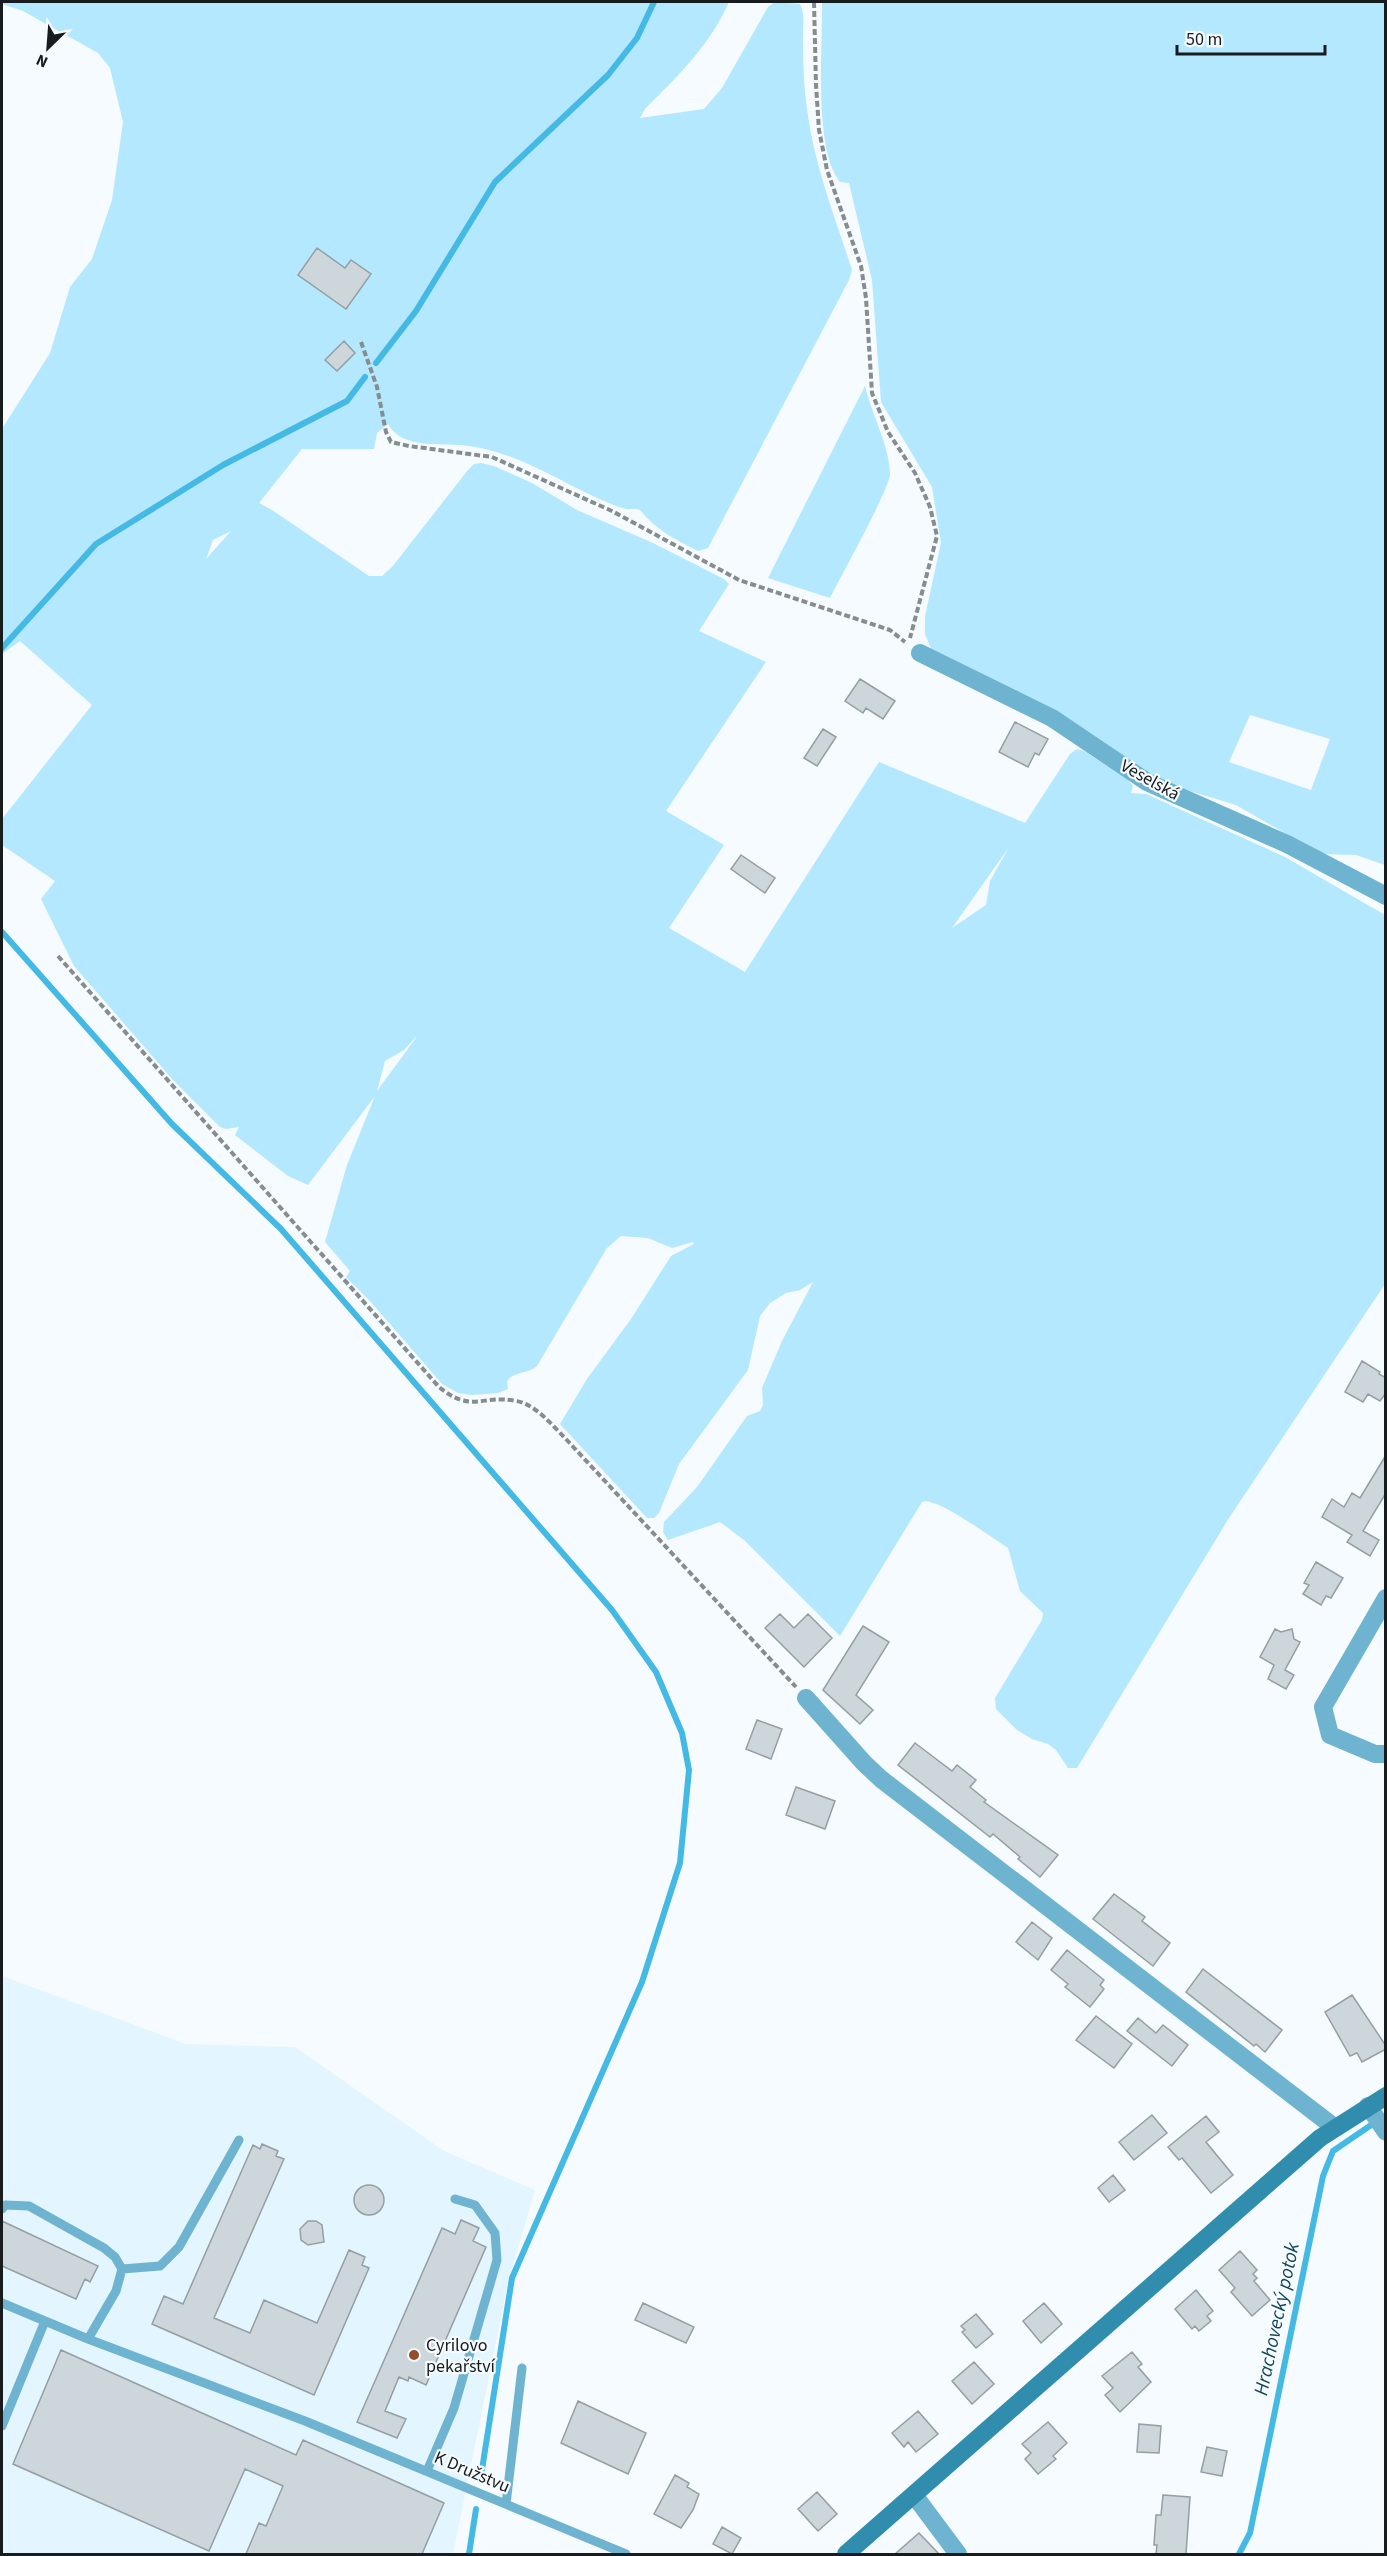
<svg xmlns="http://www.w3.org/2000/svg" width="1387" height="2556" viewBox="0 0 1387 2556" font-family="'Source Sans 3',sans-serif">
<style>
.built{fill:#e3f5fe}
.green{fill:#b3e8ff;fill-rule:evenodd}
.lines{fill:none;stroke-linecap:round;stroke-linejoin:round}
.stream{stroke:#43b9e4;stroke-width:6}
.building{fill:#cdd7db;stroke:#959ea2;stroke-width:1.5}
.path{stroke:#878c8e;stroke-width:4;stroke-dasharray:6 3;stroke-linecap:butt}
.lane{stroke:#6eb3d0;stroke-width:9}
.street{stroke:#6eb3d0;stroke-width:18}
.secondary{stroke:#318dae;stroke-width:18}
.poi-dot{fill:#944d28;stroke:#f5fbfe;stroke-width:2}
.labels{text-anchor:middle;dominant-baseline:central;stroke-width:4.5;stroke-linejoin:round;paint-order:stroke}
.street-label{font-size:18px;fill:#191c1e;stroke:#f5fbfe}
.poi-label{font-size:18px;fill:#191c1e;stroke:#f5fbfe;text-anchor:start}
.water-label{font-size:20px;font-style:italic;fill:#144658;stroke:#f5fbfe}
</style>
<rect width="100%" height="100%" fill="#f5fbfe"/>
<path class="built" d="M2 1976 186 2044 295 2047 444 2151 535 2190 508 2282 453 2554H2Z"/>
<path class="green" d="M2 2H729C710 45 678 76 645 109L640 118 704 109 722 88 768 7 775 2 800 4C806 17 802 30 803 44 803 66 804 88 807 109 814 165 835 217 852 270L849 280 708 548 698 551C676 540 656 530 640 510 635 508 631 510 627 509 621 508 614 505 609 503 562 484 521 453 469 446 444 442 403 451 388 424L377 433 374 449H302L259 503 272 510 369 576H382L392 567 468 470 474 464 481 463 494 466 532 483 577 510 653 543 724 579 729 584 699 631 766 662 666 811 724 845 669 928 745 972 879 762 1025 823 1070 754 1077 749 1084 751 1127 779 1133 786 1131 793 1146 794 1285 857 1385 915V1284L1229 1518 1077 1768H1068L1056 1750 1048 1744 1032 1739 1017 1730 996 1709 995 1698 1042 1620 1043 1613 1020 1591 1008 1548C994 1539 934 1495 922 1502L840 1636 744 1540 720 1522 668 1540 663 1532 664 1522 697 1487 747 1416 760 1411 763 1405 762 1388 782 1341 813 1282 800 1290 786 1293 770 1303 760 1316 748 1370 679 1464 659 1513 654 1518H647L560 1424 587 1379 631 1319 671 1256 694 1244 693 1242 672 1248 648 1238 621 1236 607 1248 537 1366C528 1374 515 1371 507 1381L508 1389 498 1393 472 1395 458 1393 442 1384 370 1301 346 1277 350 1271 325 1242 347 1165 375 1096 308 1185 288 1176 235 1135 239 1127 226 1129 220 1127 173 1080 74 966 41 899 55 881 2 845V819L92 705 20 641 2 654V429L50 353 70 287 92 259 112 200 123 122 110 68 98 53 23 11 2 4ZM231 531 206 559 213 540ZM1009 847 990 881 986 905 952 928ZM416 1037V1038L377 1091 385 1061 404 1050Z
M822 2H1385V865L1356 855 1321 854 1236 805 1177 787 1159 779 932 651 925 634V616L941 543 932 487 881 402 872 280 849 183 840 182C813 149 823 45 822 2ZM1250 715 1330 739 1311 790 1229 762Z
M865 386C872 416 889 443 890 474 891 486 839 580 830 598L768 578Z"/>
<g class="lines">
<path class="stream" d="M376 363 416 311 495 182 608 75 637 38 654 2
M2 648 96 544 223 465 347 401 365 377
M2 932 172 1124 281 1229 612 1610 656 1672 682 1733 689 1770 680 1863 642 1982 512 2278 481 2476
M469 2554 476 2509
M1239 2554 1250 2533 1323 2176 1333 2151 1377 2121"/>
</g>
<path class="building" d="M317 248 345 268 351 260 371 274 346 309 298 275Z
M344 341 355 353 337 371 325 360Z
M860 679 895 701 883 719 866 708 863 713 845 701Z
M1015 722 1048 739 1039 755 1035 753 1028 767 999 752Z
M823 729 836 737 817 766 804 758Z
M741 855 775 878 765 893 731 869Z
M1362 1361 1380 1372 1379 1374 1386 1378V1393L1380 1401 1368 1394 1363 1402 1345 1392Z
M1386 1455V1493L1363 1531 1379 1540 1370 1556 1347 1542 1352 1535 1322 1517 1332 1499 1344 1507 1352 1493 1360 1498Z
M1316 1562 1343 1578 1331 1598 1326 1596 1321 1605 1303 1594 1309 1585 1304 1583Z
M780 1614 794 1628 808 1614 832 1638 804 1667 765 1628Z
M863 1626 889 1642 856 1695 873 1710 860 1724 823 1690Z
M1275 1629 1281 1632 1292 1629 1294 1639 1300 1642 1285 1670 1294 1675 1286 1689 1268 1679 1274 1665 1260 1657Z
M757 1720 782 1729 771 1759 746 1749Z
M915 1743 952 1771 957 1765 976 1780 970 1787 986 1800 984 1802 1058 1855 1040 1877 1018 1859 1020 1857 993 1834 990 1837 898 1765Z
M796 1787 835 1801 825 1829 786 1815Z
M1114 1894 1145 1917 1142 1921 1170 1943 1153 1966 1093 1919Z
M1032 1922 1052 1938 1038 1960 1016 1942Z
M1067 1950 1104 1980 1100 1985 1104 1989 1090 2007 1065 1987 1068 1984 1051 1970Z
M1203 1969 1282 2030 1265 2052 1256 2044 1254 2046 1186 1992Z
M1352 1995 1386 2046V2049L1362 2062 1357 2053 1350 2056 1325 2012Z
M1096 2016 1132 2044 1114 2068 1076 2040Z
M1138 2018 1156 2033 1163 2025 1188 2045 1172 2066 1127 2031Z
M1152 2115 1167 2133 1134 2160 1119 2142Z
M1206 2116 1219 2132 1206 2142 1233 2175 1211 2193 1182 2158 1179 2160 1168 2147Z
M262 2144 278 2151 276 2156 284 2159 214 2318 250 2333 264 2300 317 2323 349 2250 365 2257 362 2265 369 2268 314 2395 152 2324 164 2296 183 2304 253 2145 260 2149Z
M1113 2175 1125 2190 1109 2202 1098 2188Z
M354 2200a15 15 0 1 1 30 0a15 15 0 1 1-30 0Z
M461 2220 479 2228 473 2241 486 2247 426 2385 409 2377 408 2381 399 2377 385 2411 406 2419 397 2438 357 2422 442 2228 455 2234Z
M2 2221 98 2266 90 2282 85 2279 76 2299 2 2266Z
M308 2221H316L322 2225 324 2242 308 2245 301 2240 300 2229Z
M1240 2251 1257 2270 1253 2274 1257 2278 1254 2281 1270 2300 1252 2316 1231 2292 1235 2288 1219 2270Z
M1196 2290 1213 2311 1207 2316 1211 2321 1199 2331 1195 2326 1192 2329 1175 2309Z
M643 2303 694 2327 686 2343 635 2320Z
M1044 2303 1062 2324 1041 2343 1023 2321Z
M976 2314 993 2334 976 2348 962 2332 965 2330 961 2326Z
M61 2350 296 2455 303 2440 444 2503 422 2554H246L259 2523 266 2526 283 2486 245 2469 209 2551 13 2464Z
M1132 2352 1142 2364 1138 2367 1151 2382 1120 2412 1105 2395 1113 2388 1102 2376Z
M974 2362 994 2384 972 2404 952 2381Z
M578 2401 646 2433 628 2474 561 2443Z
M918 2411 938 2434 916 2452 908 2442 904 2447 892 2433Z
M1048 2422 1067 2443 1053 2456 1056 2459 1038 2474 1025 2459 1031 2453 1022 2444Z
M1139 2424 1161 2426 1159 2453 1137 2452Z
M1207 2447 1227 2451 1222 2476 1201 2472Z
M675 2475 689 2483 687 2487 699 2494 693 2510 681 2528 654 2514Z
M817 2492 837 2514 818 2531 798 2509Z
M1163 2495 1190 2497 1186 2554H1156L1157 2545H1154L1156 2515H1161Z
M722 2527 741 2538 732 2554 713 2544Z
M919 2533 939 2554H895Z"/>
<g class="lines">
<path class="path" d="M814 2 816 85 819 130 827 170 861 266 866 298 872 393 888 432 915 473 930 507 937 536 910 638
M361 342 377 387 386 432 391 442 409 446 492 457 612 511 739 580 890 630 905 642
M58 956 439 1387C472 1414 482 1394 516 1401 535 1404 551 1424 565 1438L796 1687"/>
<path class="lane" d="M2 2209 5 2205 29 2206 104 2248 115 2257 122 2269 116 2291 88 2339
M122 2269 160 2266 179 2247 239 2140
M2 2303 88 2339 305 2421 626 2554
M2 2426 45 2321
M427 2471 454 2408 497 2260 495 2233 475 2205 455 2199
M506 2504 522 2368"/>
<path class="street" d="M920 653 1052 718 1147 782 1287 844 1386 896
M1386 1598 1323 1707 1330 1735 1375 1754H1386
M806 1698 864 1763 881 1779 1334 2127
M1368 2106 1386 2132
M914 2495 958 2554"/>
<path class="secondary" d="M846 2554 1320 2138 1386 2096"/>
</g>
<circle class="poi-dot" cx="414" cy="2355" r="6"/>
<g class="labels">
<g class="street-label">
<text transform="translate(1150 780) rotate(29)">Veselská</text>
<text transform="translate(472 2472) rotate(23)">K Družstvu</text>
</g>
<g class="poi-label">
<text x="426" y="2345">Cyrilovo<tspan x="426" dy="21">pekařství</tspan></text>
</g>
<g class="water-label">
<text transform="translate(1277 2319) rotate(-78)">Hrachovecký potok</text>
</g>
</g>
<rect width="1387" height="2556" fill="none" stroke="#191c1e" stroke-width="6"/>
<g transform="translate(48 48) rotate(205)" stroke="#f5fbfe" stroke-width="4.5" paint-order="stroke">
<path d="M0-4.5L10 22L0 15L-10 22Z" fill="#191c1e"/>
<text y="-9" font-size="16" font-weight="bold" text-anchor="middle" fill="#191c1e">N</text>
</g>
<path d="M1177 45v9h148v-9" fill="none" stroke="#191c1e" stroke-width="3"/>
<text x="1186" y="45" font-size="18" fill="#191c1e" stroke="#f5fbfe" stroke-width="4.5" paint-order="stroke">50 m</text>
</svg>
